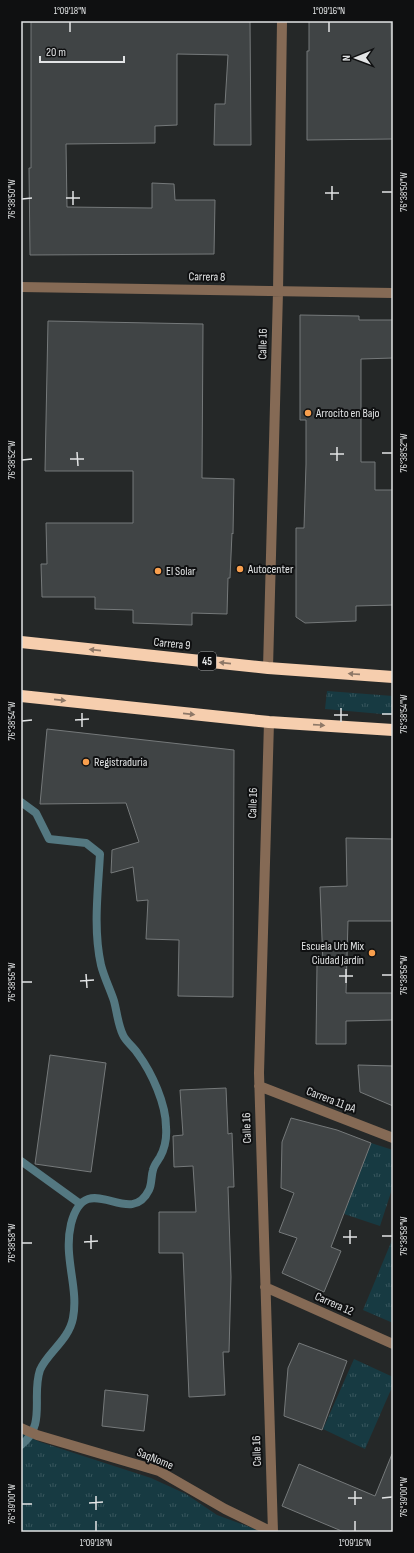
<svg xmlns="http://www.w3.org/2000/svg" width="414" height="1553" viewBox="0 0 414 1553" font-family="'Sofia Sans Condensed',sans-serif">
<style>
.grass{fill:url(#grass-tufts)}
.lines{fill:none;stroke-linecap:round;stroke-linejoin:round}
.stream{stroke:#547881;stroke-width:8}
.building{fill:#404445;stroke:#75797a}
.minor{stroke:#856a55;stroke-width:10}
.highway{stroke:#f6ceae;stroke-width:12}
.oneway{fill:#8e7867}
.ticks{fill:none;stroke:#e2e4e5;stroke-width:1.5}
.poi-dot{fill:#f99f4d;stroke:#0f1011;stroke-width:1.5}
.labels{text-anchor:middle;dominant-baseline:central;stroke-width:4;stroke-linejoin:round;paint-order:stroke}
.shield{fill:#0f1011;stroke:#a3a4a5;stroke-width:1}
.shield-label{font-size:11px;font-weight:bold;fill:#e2e4e5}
.street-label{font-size:12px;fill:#e2e4e5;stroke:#0f1011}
.poi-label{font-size:12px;fill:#e2e4e5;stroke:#0f1011;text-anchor:start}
.neatline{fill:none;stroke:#e2e4e5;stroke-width:1.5}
.ticks-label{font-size:10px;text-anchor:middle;fill:#e2e4e5}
</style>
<defs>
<pattern id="grass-tufts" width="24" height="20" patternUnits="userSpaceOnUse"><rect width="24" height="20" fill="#173a42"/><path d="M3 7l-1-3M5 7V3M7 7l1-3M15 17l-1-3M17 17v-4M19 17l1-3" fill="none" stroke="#38565d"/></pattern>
</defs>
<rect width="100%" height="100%" fill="#252828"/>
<path class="grass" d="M327 691 393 696V715L325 709Z
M371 1143 393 1150V1186L380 1226 344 1214Z
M392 1240H393V1323L363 1310Z
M354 1359 393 1377V1385L365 1449 323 1429Z
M21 1433 40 1442 151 1478 186 1494 217 1515 258 1530V1532H21Z"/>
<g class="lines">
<path class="stream" d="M21 802 36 813 49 839 86 843 100 854C98 891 93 929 101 965 104 977 110 989 114 1001 117 1012 118 1025 123 1035 126 1042 134 1047 138 1054 152 1073 166 1104 166 1127 167 1139 165 1148 160 1157 157 1162 154 1165 153 1170 151 1176 152 1184 149 1190 129 1231 86 1165 71 1224 63 1258 79 1287 73 1318 69 1340 47 1353 40 1370 31 1396 47 1425 21 1445
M21 1161 79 1203"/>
</g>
<path class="building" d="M31 21H250L251 145H214L215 104H225L228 55 177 54V125L155 126V143L66 144 67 207 152 208V183L174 184 175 200H215L214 254 30 255 29 168H31Z
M309 21H391L393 139 307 140V51H309Z
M300 315 359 316V320H393V358L361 359V462H375V490H393V605L356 606V621L305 623 296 617V528H304L306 464V420H300Z
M48 321 203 324 202 478 234 479 233 534 232 533 230 578H228L227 614 192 613V625L133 623V610L95 609V597H42L41 564H47L46 523H133V471H45Z
M47 729 234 750 233 997 178 996 179 940 146 939 148 900 137 901 133 867 111 873 112 850 139 842 126 803 40 804Z
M346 838 393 839V921H348L346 993H393V1020L346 1021V1044H316L317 964H323L320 887 347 886Z
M50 1055 106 1063 91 1172 35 1164Z
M358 1065 393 1066V1106L360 1092Z
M226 1088 228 1134 232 1133 234 1187H228L231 1277 229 1352H223L225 1395 189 1397 183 1253H159V1212H196L193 1166 174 1167 173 1136 183 1135 180 1090Z
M291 1118 337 1130 371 1143 331 1247 341 1251 324 1292 282 1273 297 1238 279 1232 294 1193 281 1188 282 1142Z
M299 1343 347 1361 322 1430 284 1416 288 1368Z
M105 1390 148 1395 144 1431 102 1426Z
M392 1454 393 1532H344L282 1506 299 1464 375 1496Z"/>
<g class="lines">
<path class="minor" d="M21 287 393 293
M268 668 278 292 282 21
M269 722 259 1073 273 1532
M259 1086 393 1138
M265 1287 393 1344
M21 1428 37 1435 159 1471 225 1509 272 1532"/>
<path class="highway" d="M21 642 268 668 393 677
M21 696 269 722 393 730"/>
</g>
<defs><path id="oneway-solid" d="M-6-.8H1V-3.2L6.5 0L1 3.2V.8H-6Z"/></defs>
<g class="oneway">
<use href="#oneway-solid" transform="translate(95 650) rotate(-174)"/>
<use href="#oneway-solid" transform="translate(225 663) rotate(-174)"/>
<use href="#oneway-solid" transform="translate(354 674) rotate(-176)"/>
<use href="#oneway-solid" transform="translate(60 700) rotate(6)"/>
<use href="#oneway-solid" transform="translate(189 714) rotate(6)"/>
<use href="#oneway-solid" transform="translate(319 725) rotate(4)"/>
</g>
<path class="ticks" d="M70 22V32M329 22V32M332 186V200M73 191V205M382 192H392M325 193H339M66 198H80M22 199 32 198M337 447V461M77 452 78 466M382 453H392M330 454H344M70 459H84M22 460 32 459M341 708V722M82 713V727M382 714H392M334 715H348M75 720 89 719M22 721 32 720M346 969V983M86 974 87 988M382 975H392M339 976H353M80 981 94 980M22 982H32M350 1230V1244M91 1235V1249M382 1236H392M343 1237H357M84 1242 98 1241M22 1243H32M355 1491V1505M96 1496V1510M348 1498H362M382 1498 392 1497M89 1503 103 1502M22 1504H32M96 1521V1531M355 1521V1531"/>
<g class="poi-dot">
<circle cx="308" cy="413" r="4"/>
<circle cx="240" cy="569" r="4"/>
<circle cx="158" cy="571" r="4"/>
<circle cx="86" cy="762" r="4"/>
<circle cx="372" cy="953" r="4"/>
</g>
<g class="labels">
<rect class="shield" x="198" y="652" width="18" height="18" rx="3"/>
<g class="shield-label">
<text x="207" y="661">45</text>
</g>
<g class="street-label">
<text transform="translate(207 277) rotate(1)">Carrera 8</text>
<text transform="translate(263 344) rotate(-89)">Calle 16</text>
<text transform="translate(172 644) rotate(6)">Carrera 9</text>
<text transform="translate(253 803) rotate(-88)">Calle 16</text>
<text transform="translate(331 1100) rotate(21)">Carrera 11 pA</text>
<text transform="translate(247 1128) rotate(-92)">Calle 16</text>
<text transform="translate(334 1304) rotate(24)">Carrera 12</text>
<text transform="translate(257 1451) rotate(-92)">Calle 16</text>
<text transform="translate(155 1459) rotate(22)">SaqNome</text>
</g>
<g class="poi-label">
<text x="316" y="413">Arrocito en Bajo</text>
<text x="248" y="569">Autocenter</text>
<text x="166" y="571">El Solar</text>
<text x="94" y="762">Registraduria</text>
<text x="364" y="946" text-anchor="end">Escuela Urb Mix<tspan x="364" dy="14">Ciudad Jardín</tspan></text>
</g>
</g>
<rect width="414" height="1553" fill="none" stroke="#0f1011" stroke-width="44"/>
<g transform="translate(356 58) rotate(269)" stroke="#0f1011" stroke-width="3" paint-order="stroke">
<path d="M0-3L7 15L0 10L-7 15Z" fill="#e2e4e5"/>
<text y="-6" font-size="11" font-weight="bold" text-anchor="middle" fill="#e2e4e5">N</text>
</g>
<path d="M40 56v6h84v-6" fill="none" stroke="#e2e4e5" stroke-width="2"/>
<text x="46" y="56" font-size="12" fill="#e2e4e5" stroke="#0f1011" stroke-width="3" paint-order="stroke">20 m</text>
<rect x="22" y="22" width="370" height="1509" class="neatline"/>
<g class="ticks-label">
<text x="70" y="14">1°09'18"N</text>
<text x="329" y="14">1°09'16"N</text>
<text transform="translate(403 192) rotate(-90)" y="4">76°38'50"W</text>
<text transform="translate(11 199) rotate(-90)" y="4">76°38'50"W</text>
<text transform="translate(403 453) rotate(-90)" y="4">76°38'52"W</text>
<text transform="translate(11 460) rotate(-90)" y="4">76°38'52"W</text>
<text transform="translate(403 714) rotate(-90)" y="4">76°38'54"W</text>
<text transform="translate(11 721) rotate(-90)" y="4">76°38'54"W</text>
<text transform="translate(403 975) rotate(-90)" y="4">76°38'56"W</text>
<text transform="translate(11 982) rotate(-90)" y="4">76°38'56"W</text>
<text transform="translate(403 1236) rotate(-90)" y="4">76°38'58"W</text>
<text transform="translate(11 1243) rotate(-90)" y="4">76°38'58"W</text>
<text transform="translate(403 1497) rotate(-90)" y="4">76°39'00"W</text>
<text transform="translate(11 1504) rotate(-90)" y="4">76°39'00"W</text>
<text x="96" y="1546">1°09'18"N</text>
<text x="355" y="1546">1°09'16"N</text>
</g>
</svg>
